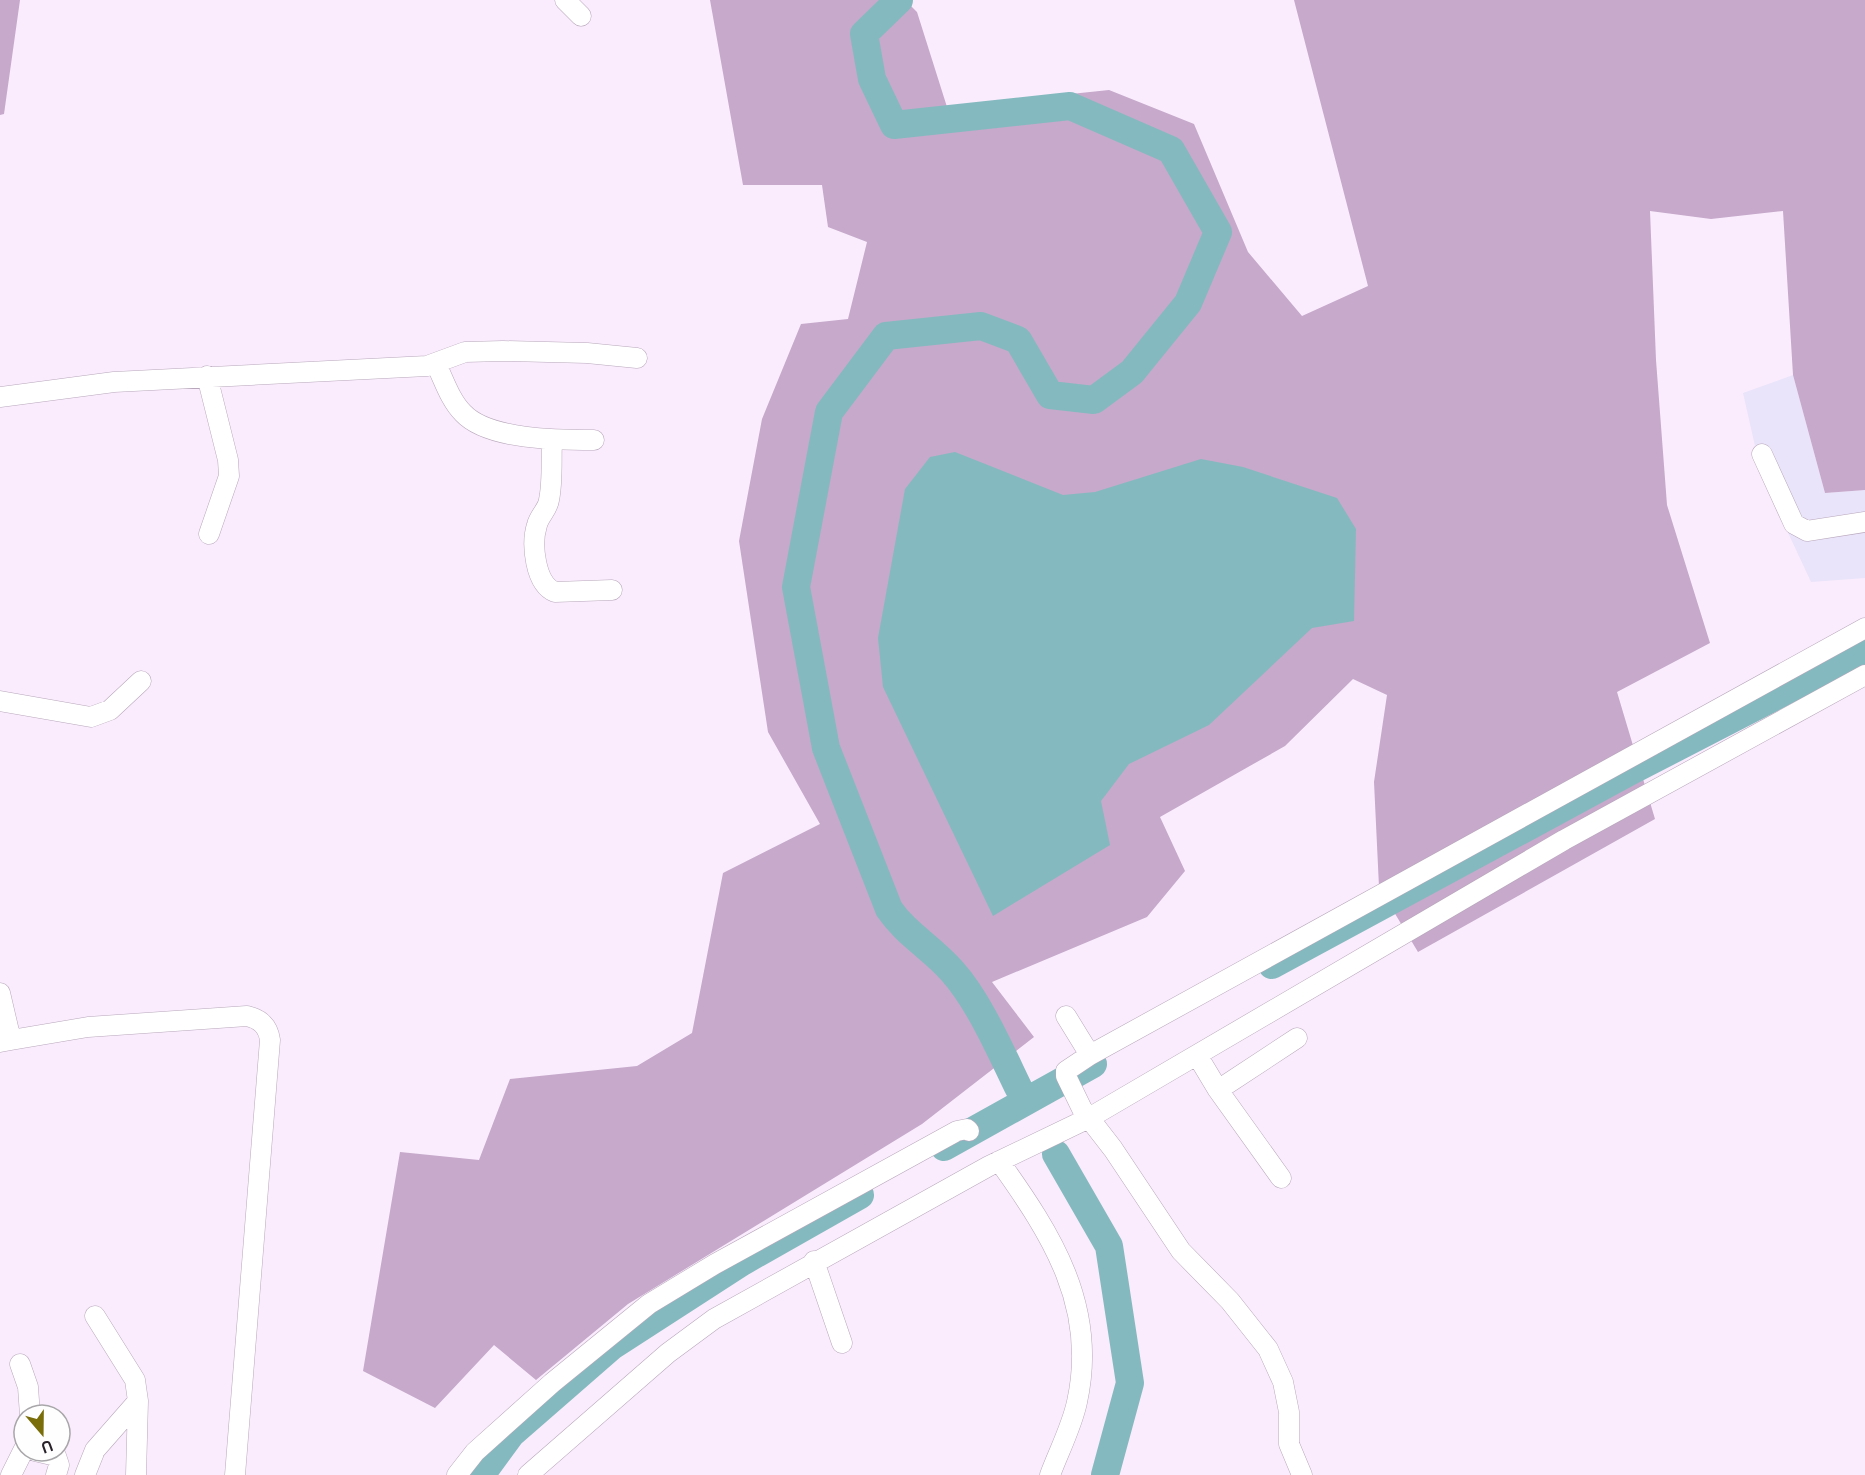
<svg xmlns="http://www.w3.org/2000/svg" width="1865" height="1475" viewBox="0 0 1865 1475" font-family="Overpass,sans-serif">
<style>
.industrial{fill:#e9e4fa}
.forest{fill:#c6a9cb}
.water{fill:#84babf}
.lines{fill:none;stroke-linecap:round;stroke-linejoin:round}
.river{stroke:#84babf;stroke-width:28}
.minor-casing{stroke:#b8a7bb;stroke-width:21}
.minor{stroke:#fff;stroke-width:20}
</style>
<rect width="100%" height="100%" fill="#faecfd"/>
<path class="industrial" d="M1793 375 1825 493 1865 490V578L1811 582 1762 477 1743 393Z"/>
<path class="forest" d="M0 0H20L4 114 0 115Z
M710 0H905L917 12 947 107 1109 90 1194 124 1248 252 1302 316 1368 286 1294 0H1865V490L1825 493 1793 375 1783 211 1711 219 1650 211 1656 360 1667 505 1710 643 1617 692 1655 819 1418 952 1379 887 1374 782 1387 695 1353 679 1285 746 1160 817 1185 871 1147 917 992 982 1034 1037 922 1124 628 1304 536 1380 494 1345 435 1408 363 1371 400 1152 479 1160 510 1079 637 1066 692 1033 723 873 820 824 768 732 739 541 762 419 801 324 848 319 867 242 828 227 822 185H743Z"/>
<path class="water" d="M955 452 1063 495 1095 492 1201 459 1243 467 1337 498 1356 529 1354 621 1312 628 1209 725 1129 764 1101 801 1110 845 993 916 883 687 878 638 905 489 930 457Z"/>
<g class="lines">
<path class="river" d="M899 0 864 34 872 79 894 125 1070 106 1171 150 1218 232 1188 303 1132 372 1094 400 1050 395 1018 340 981 326 886 336 829 412 796 587 826 748 889 909C906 934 932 948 952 971 979 1001 1001 1052 1019 1089
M1272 965 1629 772 1865 650
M944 1147 1093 1064
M1056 1154 1109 1246 1130 1383 1105 1475
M481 1475 511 1434 612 1346 742 1262 860 1195"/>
<g class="minor-casing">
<path id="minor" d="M565 0 581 16
M436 364C444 380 450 400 463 413 488 440 559 440 594 440
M207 376 228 460 229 476 209 534
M0 397 114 382 427 366 465 352 503 351 587 353 637 358
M552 440C551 459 553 481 549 500 548 509 539 516 537 525 531 544 535 584 555 592L612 590
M1762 454 1794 524 1807 531 1865 522
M0 701 91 717 110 710 141 681
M0 993 11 1040 0 1042
M1066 1016 1090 1055
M11 1040 88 1027 247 1016C260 1019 268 1026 270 1040L235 1475
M1197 1055 1218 1090 1281 1178
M1218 1090 1297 1038
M999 1161C1052 1235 1098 1307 1077 1402 1072 1426 1059 1451 1050 1475
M814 1261 842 1343
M20 1364 28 1387 30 1415
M35 1451 56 1456 59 1465 56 1475
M11 1475 24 1449
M85 1475 95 1450 138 1401 135 1380 95 1316
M136 1475 138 1401
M457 1475 475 1452 552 1383 649 1304 715 1264 957 1131 967 1129 969 1131
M528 1475 668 1353 714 1319 989 1166 1089 1118 1564 840 1865 675
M1302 1475 1289 1444V1412L1283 1382 1268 1349 1230 1301 1181 1251 1113 1149 1082 1109 1066 1076V1071L1090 1055 1865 628"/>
</g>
<use href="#minor" class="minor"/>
</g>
<g transform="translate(42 1433) rotate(160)"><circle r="28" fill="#fefefe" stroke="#a8a6a9" stroke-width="1.5"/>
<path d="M0-4.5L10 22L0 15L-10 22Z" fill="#796d09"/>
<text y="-9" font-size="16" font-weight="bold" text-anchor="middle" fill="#282129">U</text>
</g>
</svg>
